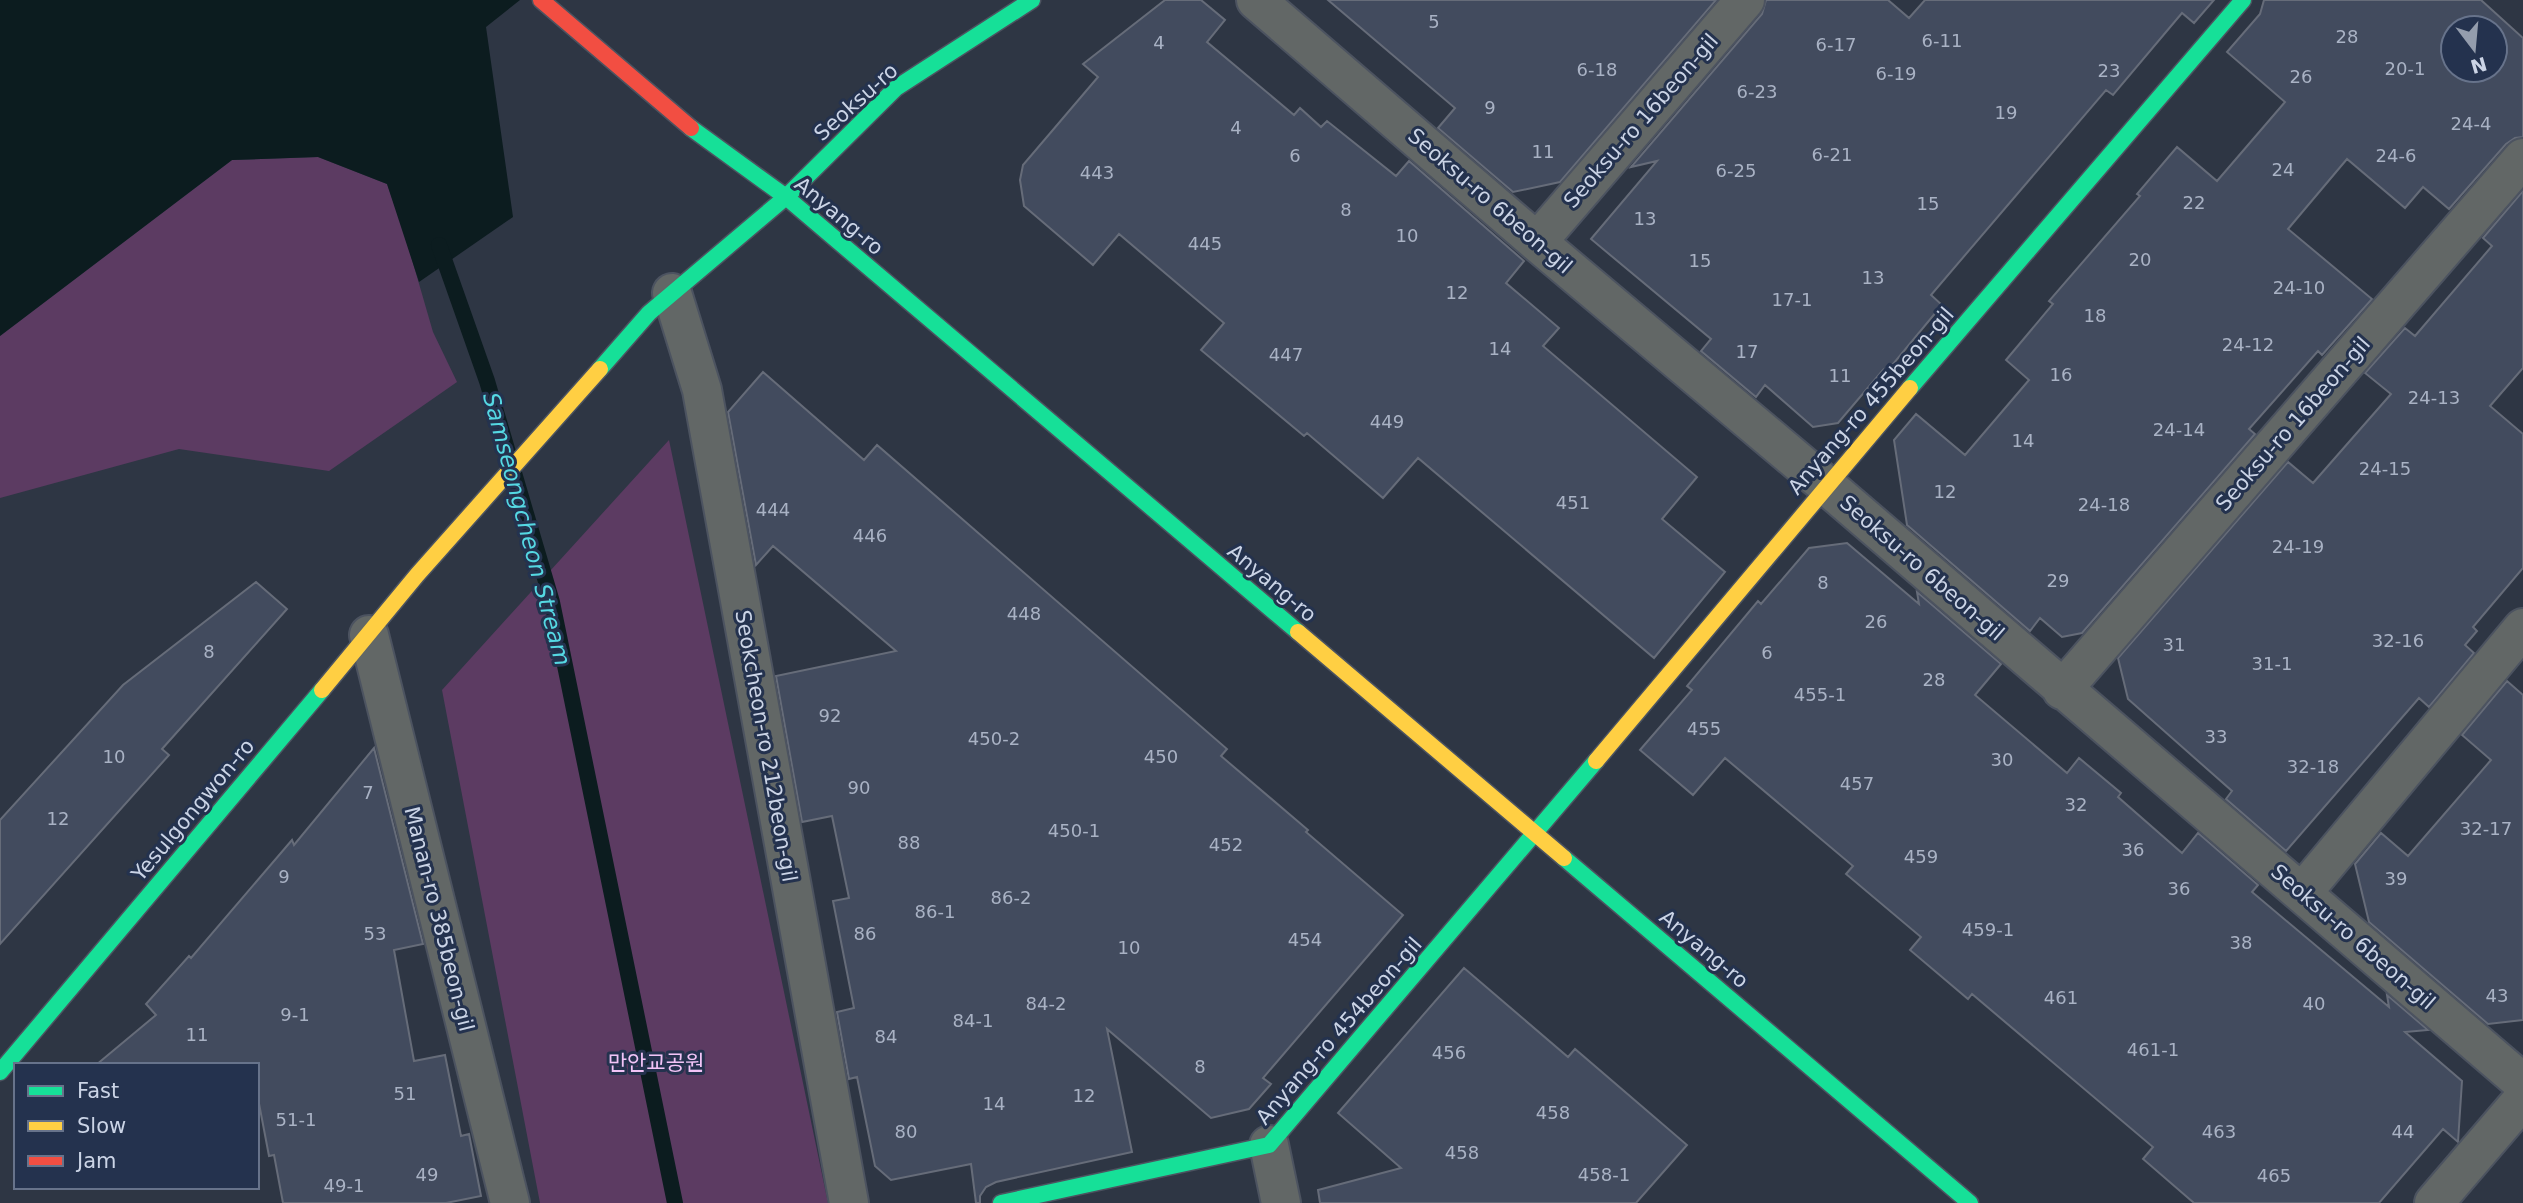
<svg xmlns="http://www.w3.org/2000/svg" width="2523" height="1203" viewBox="0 0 2523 1203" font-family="'DejaVu Sans','Noto Sans KR',sans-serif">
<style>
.green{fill:#5c3b62}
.water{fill:#0c1c1f}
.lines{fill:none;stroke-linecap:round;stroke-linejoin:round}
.stream{stroke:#0c1c1f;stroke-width:16}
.building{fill:#424b5e;stroke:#666c79;stroke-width:2;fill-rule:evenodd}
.street-casing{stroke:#4c5360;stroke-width:42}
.fast-casing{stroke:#4c5360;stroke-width:19}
.slow-casing{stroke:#4c5360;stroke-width:19}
.jam-casing{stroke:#4c5360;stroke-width:19}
.street{stroke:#626766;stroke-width:38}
.fast{stroke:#16e098;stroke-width:16}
.slow{stroke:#ffcf43;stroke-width:16}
.jam{stroke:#f24e42;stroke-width:16}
.labels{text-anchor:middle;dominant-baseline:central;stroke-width:6;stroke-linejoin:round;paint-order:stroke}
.number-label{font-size:18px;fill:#a9b2c4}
.street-label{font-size:21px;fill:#cbd4e6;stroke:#24324e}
.park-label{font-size:21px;fill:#f2c4f7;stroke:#24324e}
.water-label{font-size:23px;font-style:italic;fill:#55d8e3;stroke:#24324e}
</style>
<rect width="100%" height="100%" fill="#2e3644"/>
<path class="green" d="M318 157 387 184 404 232 433 332 457 382 329 471 179 449 0 498V336L232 160Z
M669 440 828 1203H540L442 690Z"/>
<path class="water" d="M0 0H520L486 27 513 217 419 282 387 184 318 157 232 160 0 336Z"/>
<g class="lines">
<path class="stream" d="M439 245 487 381 552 602 675 1203"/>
</g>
<path class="building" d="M1165 0H1201L1225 20 1207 42 1294 115 1300 108 1321 127 1327 121 1396 176 1409 161 1524 261 1506 283 1559 328 1543 346 1697 477 1662 519 1725 572 1654 658 1418 458 1383 498 1307 433 1304 436 1201 350 1224 323 1119 234 1093 265 1024 206 1020 180 1023 165 1098 77 1083 64Z
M1328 0H1716L1560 182 1513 192 1438 128 1455 108Z
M1766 0H1888L1909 18 1925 0H2214L2194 23 2182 13 2113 95 2106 90 1931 295 1942 305 1884 375 1883 370 1838 423 1813 427 1765 385 1756 397 1701 351 1711 339 1591 239 1657 161 1631 167 1762 14Z
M2264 0H2481L2523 38V137L2515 138 2506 144 2449 209 2423 187 2405 208 2347 159 2288 229 2372 299 2322 355 2318 351 2249 429 2255 434 2082 633 2062 637 2040 618 2030 631 1907 525 1894 440 1916 414 1965 455 2029 380 2006 360 2053 304 2049 301 2140 196 2137 194 2177 147 2217 181 2285 102 2227 52 2260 14ZM2453 28H2495V70H2453Z
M2523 191V368L2490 406 2523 434V568L2473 627 2477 631 2465 645 2474 653 2429 707 2419 698 2286 851 2226 799 2232 791 2128 699 2118 658 2288 462 2313 483 2391 394 2365 373 2405 328 2415 336 2492 246 2483 238Z
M763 372 864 460 877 445 1227 749 1221 756 1308 830 1306 832 1403 915 1263 1078 1271 1084 1249 1109 1211 1118 1107 1029 1132 1152 996 1182 986 1187 980 1196V1203H976L971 1164 891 1180 875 1166 857 1077 849 1079 837 1012 854 1008 833 901 849 898 832 816 802 822 776 676 896 651 773 546 756 565 728 412Z
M1847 543 1919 604 1917 592 2001 664 1975 695 2067 773 2079 758 2121 793 2118 797 2182 853 2198 833 2258 885 2252 892 2389 1007 2387 995 2428 1030 2405 1032 2462 1081 2458 1142 2443 1129 2379 1203H2194L2143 1159 2153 1147 1972 994 1968 999 1910 950 1921 937 1846 874 1853 866 1725 758 1693 795 1640 750 1692 690 1687 686 1758 601 1761 604 1809 548Z
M256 582 287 609 162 749 169 755 0 944V820L123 685Z
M2507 681 2523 695V1020L2488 1024 2369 922 2355 864 2381 833 2408 856 2491 760 2462 735Z
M374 748 423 944 394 950 414 1061 445 1055 461 1136 469 1134 481 1196 446 1203H283L274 1155 269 1156 257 1093V1065H96L156 1015 146 1004 189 956 191 958 292 840 294 845Z
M1464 968 1568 1057 1575 1049 1687 1145 1636 1203H1320L1318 1190 1401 1168 1338 1113Z"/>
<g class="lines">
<g class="street-casing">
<path id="street" d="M1256 0 1537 242 1826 485 2523 1083
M1537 242 1745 0
M672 293 702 390 849 1203
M369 635 510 1203
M2062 690 2523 158
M2302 893 2523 628
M1269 1145 1281 1203
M2434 1203 2523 1099"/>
</g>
<g class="fast-casing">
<path id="fast" d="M691 128 786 197 1298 632
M600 369 649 313 786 197 896 88 1032 0
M1910 388 2243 0
M1564 858 1970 1203
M0 1072 322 690
M1001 1203 1269 1145 1596 761"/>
</g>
<g class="slow-casing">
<path id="slow" d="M1298 632 1564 858
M322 690 417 575 600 369
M1596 761 1910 388"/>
</g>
<g class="jam-casing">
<path id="jam" d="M541 0 691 128"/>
</g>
<use href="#street" class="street"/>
<use href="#fast" class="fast"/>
<use href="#slow" class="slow"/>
<use href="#jam" class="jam"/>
</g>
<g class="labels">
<g class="number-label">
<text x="1434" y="21">5</text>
<text x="2347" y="36">28</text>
<text x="1942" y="40">6-11</text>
<text x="1159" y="42">4</text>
<text x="1836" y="44">6-17</text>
<text x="2405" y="68">20-1</text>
<text x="1597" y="69">6-18</text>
<text x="2109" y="70">23</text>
<text x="1896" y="73">6-19</text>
<text x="2301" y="76">26</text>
<text x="1757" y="91">6-23</text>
<text x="1490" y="107">9</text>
<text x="2006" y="112">19</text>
<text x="2471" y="123">24-4</text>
<text x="1236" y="127">4</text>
<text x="1543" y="151">11</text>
<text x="1832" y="154">6-21</text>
<text x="1295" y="155">6</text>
<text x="2396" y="155">24-6</text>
<text x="2283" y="169">24</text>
<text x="1736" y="170">6-25</text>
<text x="1097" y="172">443</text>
<text x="2194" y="202">22</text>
<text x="1928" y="203">15</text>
<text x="1346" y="209">8</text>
<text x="1645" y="218">13</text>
<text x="1407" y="235">10</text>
<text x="1205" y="243">445</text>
<text x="2140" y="259">20</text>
<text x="1700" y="260">15</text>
<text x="1873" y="277">13</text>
<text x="2299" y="287">24-10</text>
<text x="1457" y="292">12</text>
<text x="1792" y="299">17-1</text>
<text x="2095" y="315">18</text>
<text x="2248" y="344">24-12</text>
<text x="1500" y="348">14</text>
<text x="1747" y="351">17</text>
<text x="1286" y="354">447</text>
<text x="2061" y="374">16</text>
<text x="1840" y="375">11</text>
<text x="2434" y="397">24-13</text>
<text x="1387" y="421">449</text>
<text x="2179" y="429">24-14</text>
<text x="2023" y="440">14</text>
<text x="2385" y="468">24-15</text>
<text x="1945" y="491">12</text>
<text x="1573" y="502">451</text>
<text x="2104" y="504">24-18</text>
<text x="773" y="509">444</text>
<text x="870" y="535">446</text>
<text x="2298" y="546">24-19</text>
<text x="2058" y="580">29</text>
<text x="1823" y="582">8</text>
<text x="1024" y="613">448</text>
<text x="1876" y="621">26</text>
<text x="2398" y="640">32-16</text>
<text x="2174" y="644">31</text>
<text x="209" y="651">8</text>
<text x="1767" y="652">6</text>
<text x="2272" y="663">31-1</text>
<text x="1934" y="679">28</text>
<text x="1820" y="694">455-1</text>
<text x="830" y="715">92</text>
<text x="1704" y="728">455</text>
<text x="2216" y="736">33</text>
<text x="994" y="738">450-2</text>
<text x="114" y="756">10</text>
<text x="1161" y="756">450</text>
<text x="2002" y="759">30</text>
<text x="2313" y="766">32-18</text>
<text x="1857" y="783">457</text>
<text x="859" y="787">90</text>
<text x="368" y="792">7</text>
<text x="2076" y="804">32</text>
<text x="58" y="818">12</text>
<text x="2486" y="828">32-17</text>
<text x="1074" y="830">450-1</text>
<text x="909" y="842">88</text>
<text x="1226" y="844">452</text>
<text x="2133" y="849">36</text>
<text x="1921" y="856">459</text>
<text x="284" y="876">9</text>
<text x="2396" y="878">39</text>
<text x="2179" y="888">36</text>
<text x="1011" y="897">86-2</text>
<text x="935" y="911">86-1</text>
<text x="1988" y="929">459-1</text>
<text x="375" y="933">53</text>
<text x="865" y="933">86</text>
<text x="1305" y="939">454</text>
<text x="2241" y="942">38</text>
<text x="1129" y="947">10</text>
<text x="2497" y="995">43</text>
<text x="2061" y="997">461</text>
<text x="1046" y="1003">84-2</text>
<text x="2314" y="1003">40</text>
<text x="295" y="1014">9-1</text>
<text x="973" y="1020">84-1</text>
<text x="197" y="1034">11</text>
<text x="886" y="1036">84</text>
<text x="2153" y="1049">461-1</text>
<text x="1449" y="1052">456</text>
<text x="1200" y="1066">8</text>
<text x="405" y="1093">51</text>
<text x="1084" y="1095">12</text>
<text x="994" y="1103">14</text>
<text x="1553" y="1112">458</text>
<text x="296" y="1119">51-1</text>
<text x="906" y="1131">80</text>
<text x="2219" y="1131">463</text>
<text x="2403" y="1131">44</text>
<text x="1462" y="1152">458</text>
<text x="427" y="1174">49</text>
<text x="1604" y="1174">458-1</text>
<text x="2274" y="1175">465</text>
<text x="344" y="1185">49-1</text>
</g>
<g class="street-label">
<text transform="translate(856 102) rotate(-42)">Seoksu-ro</text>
<text transform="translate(1641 121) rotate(-49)">Seoksu-ro 16beon-gil</text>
<text transform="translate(1490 201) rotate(41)">Seoksu-ro 6beon-gil</text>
<text transform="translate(839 216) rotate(40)">Anyang-ro</text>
<text transform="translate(1871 401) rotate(-49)">Anyang-ro 455beon-gil</text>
<text transform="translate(2293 424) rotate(-49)">Seoksu-ro 16beon-gil</text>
<text transform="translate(1922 568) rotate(41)">Seoksu-ro 6beon-gil</text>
<text transform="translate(1272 583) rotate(40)">Anyang-ro</text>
<text transform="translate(766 746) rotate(80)">Seokcheon-ro 212beon-gil</text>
<text transform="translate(193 810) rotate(-50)">Yesulgongwon-ro</text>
<text transform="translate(439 919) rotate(76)">Manan-ro 385beon-gil</text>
<text transform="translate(2353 937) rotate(41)">Seoksu-ro 6beon-gil</text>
<text transform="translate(1704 949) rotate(40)">Anyang-ro</text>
<text transform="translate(1339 1031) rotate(-49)">Anyang-ro 454beon-gil</text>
</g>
<g class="park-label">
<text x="656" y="1063">만안교공원</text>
</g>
<g class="water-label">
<text transform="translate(527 529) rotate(75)">Samseongcheon Stream</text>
</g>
</g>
<rect x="14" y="1063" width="245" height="126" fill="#24324e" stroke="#67738b" stroke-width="2"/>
<rect x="28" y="1086" width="35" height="10" fill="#16e098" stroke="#67738b" stroke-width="2"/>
<text x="77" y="1098" font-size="21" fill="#cbd4e6">Fast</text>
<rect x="28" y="1121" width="35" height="10" fill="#ffcf43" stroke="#67738b" stroke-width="2"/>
<text x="77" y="1133" font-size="21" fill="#cbd4e6">Slow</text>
<rect x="28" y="1156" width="35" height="10" fill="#f24e42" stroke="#67738b" stroke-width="2"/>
<text x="77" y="1168" font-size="21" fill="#cbd4e6">Jam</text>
<g transform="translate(2474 49) rotate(164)"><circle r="33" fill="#24324e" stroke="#67738b" stroke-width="2"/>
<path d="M0-5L12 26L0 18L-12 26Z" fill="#949dad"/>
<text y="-10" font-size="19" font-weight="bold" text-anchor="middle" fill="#cbd4e6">N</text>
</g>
</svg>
